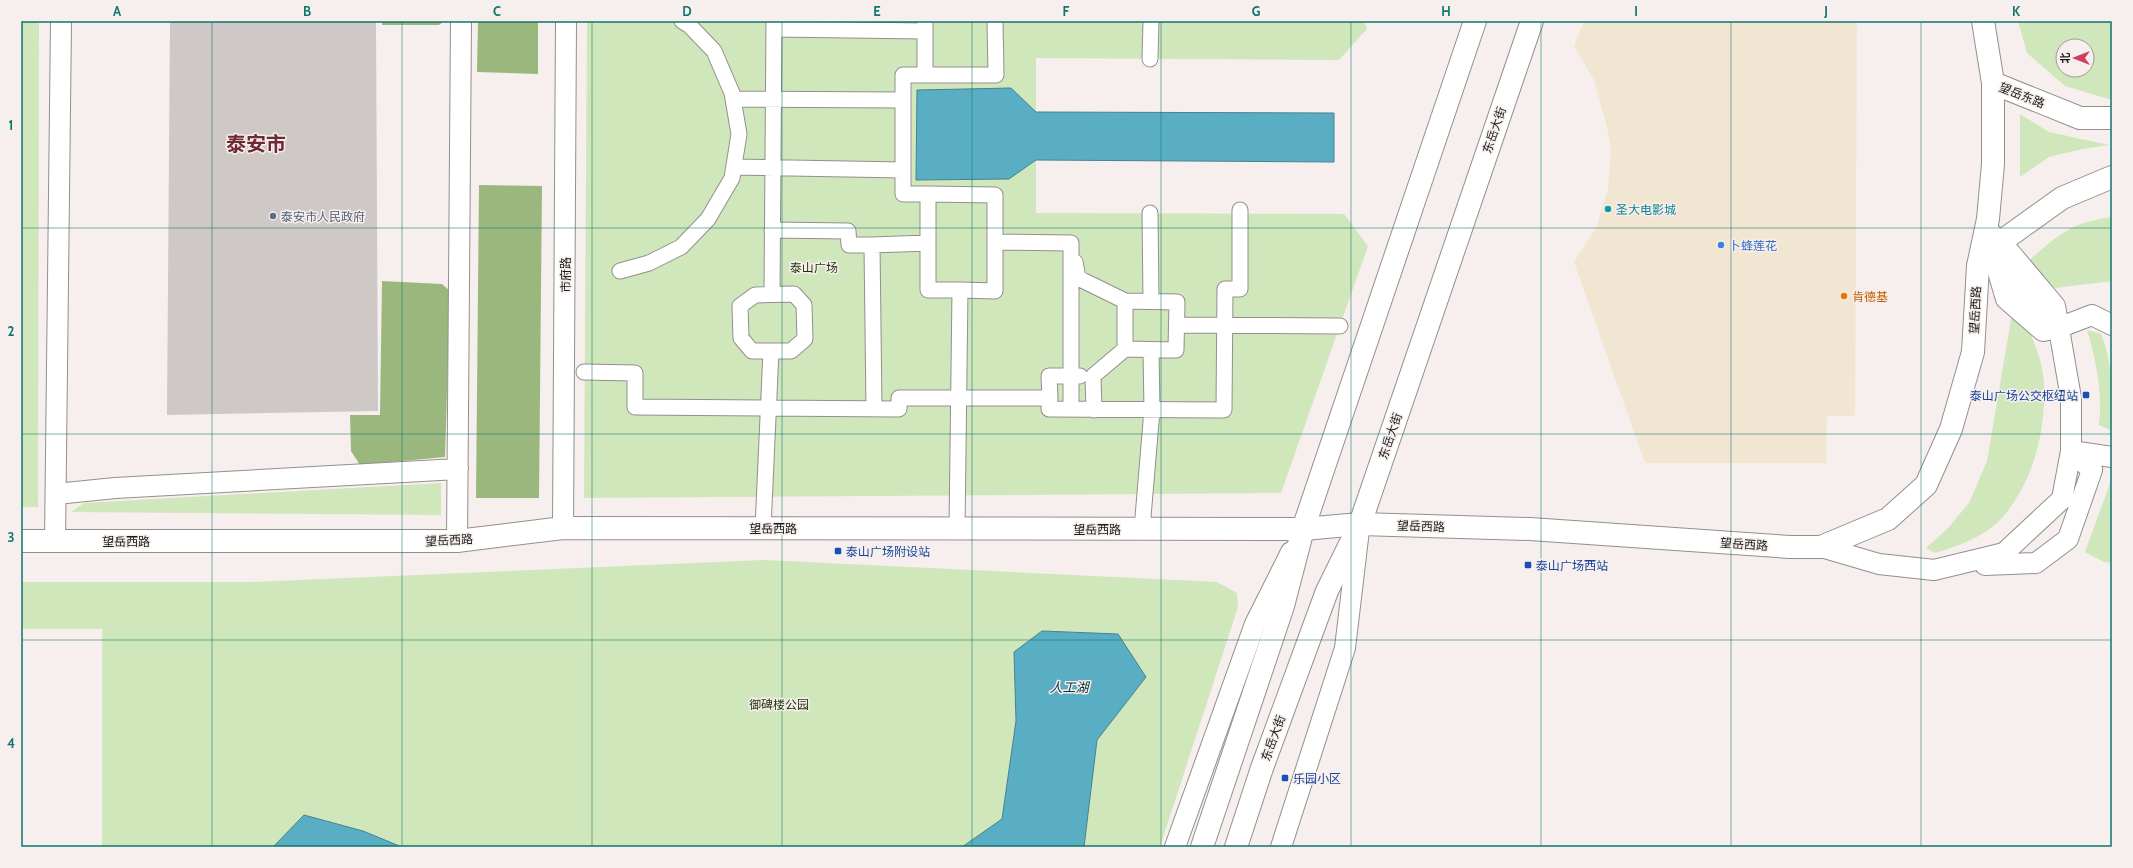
<svg xmlns="http://www.w3.org/2000/svg" width="2133" height="868" viewBox="0 0 2133 868" font-family="Cabin,'Noto Sans SC',sans-serif">
<style>
.commercial{fill:#f0e6d1}
.green{fill:#d0e6bb;fill-rule:evenodd}
.forest{fill:#9ab87d}
.water{fill:#5aaec4;stroke:#478291}
.building{fill:#cec8c6}
.lines{fill:none;stroke-linecap:round;stroke-linejoin:round}
.pedestrian-casing{stroke:#948f8d;stroke-width:17}
.minor-casing{stroke:#948f8d;stroke-width:22}
.tertiary-casing{stroke:#948f8d;stroke-width:24}
.secondary-casing{stroke:#948f8d;stroke-width:24}
.pedestrian{stroke:#fff;stroke-width:15}
.minor{stroke:#fff;stroke-width:20}
.tertiary{stroke:#fff;stroke-width:22}
.secondary{stroke:#fff;stroke-width:22}
.grid{fill:none;stroke:#0f766e;stroke-width:1;stroke-opacity:0.55}
.culture-dot{fill:#0f9aa8;stroke:#f6efed;stroke-width:1.5}
.service-dot{fill:#5c6f8a;stroke:#f6efed;stroke-width:1.5}
.shop-dot{fill:#3f7fe0;stroke:#f6efed;stroke-width:1.5}
.food-dot{fill:#e8710a;stroke:#f6efed;stroke-width:1.5}
.transit-dot{fill:#1a4fb4;stroke:#f6efed;stroke-width:1.5}
.labels{text-anchor:middle;dominant-baseline:central;stroke-width:3;stroke-linejoin:round;paint-order:stroke}
.street-label{font-size:12px;fill:#1c1a19;stroke:#f6efed}
.culture-label{font-size:12px;fill:#0d838f;stroke:#f6efed;text-anchor:start}
.service-label{font-size:12px;fill:#4e5e75;stroke:#f6efed;text-anchor:start}
.shop-label{font-size:12px;fill:#366cbe;stroke:#f6efed;text-anchor:start}
.park-label{font-size:12px;fill:#1d2f04;stroke:#f6efed}
.food-label{font-size:12px;fill:#c56008;stroke:#f6efed;text-anchor:start}
.transit-label{font-size:12px;fill:#164399;stroke:#f6efed;text-anchor:start}
.water-label{font-size:13px;font-style:italic;fill:#07313b;stroke:#f6efed}
.town-label{font-size:20px;font-weight:bold;fill:#6f2935;stroke:#f6efed}
.neatline{fill:none;stroke:#0f766e;stroke-width:1.5}
.grid-label{font-size:13px;text-anchor:middle;font-weight:bold;fill:#0f766e}
</style>
<rect width="100%" height="100%" fill="#f6efed"/>
<path class="commercial" d="M1584 21H1857L1855 416H1827L1826 463H1645L1574 262 1596 228 1608 190 1611 150 1607 127 1594 80 1574 46Z"/>
<path class="green" d="M21 21H39L38 507H21Z
M587 21H1364L1367 29 1339 60 1036 58V213L1344 214 1368 246 1281 493 584 498Z
M2018 21H2112V100L2065 86 2027 53ZM2063 46H2087V70H2063Z
M2020 114 2049 132 2109 145 2082 149 2049 157 2020 177Z
M2112 217V281L2055 288 2027 262C2057 236 2071 222 2112 217Z
M2012 314 2023 317C2032 337 2043 361 2044 384 2046 432 2033 484 2000 520 1985 536 1956 547 1935 553L1926 548 1948 528 1969 503 1987 461Z
M2087 330 2101 334C2114 366 2112 397 2112 431L2099 425C2103 393 2096 360 2087 330Z
M2112 478V563L2104 562 2085 552Z
M441 483V515L71 512 84 503Z
M764 560 1217 582 1237 593 1238 607 1160 847H102V629H21V582H252Z"/>
<path class="forest" d="M382 21H444L439 25H382Z
M478 21H538V74L477 72Z
M479 185 542 186 539 498H476Z
M382 281 442 284 450 291 445 457 360 465 351 451 350 415H380Z"/>
<path class="water" d="M1011 88 1036 112 1334 113V162L1036 160 1009 179 916 180 917 90Z
M1042 631 1118 634 1146 677 1097 740 1084 847H962L1002 819 1016 721 1014 652Z
M304 815 363 831 402 847H273Z"/>
<path class="building" d="M170 21H376L378 411 167 415Z"/>
<g class="lines">
<g class="pedestrian-casing">
<path id="pedestrian" d="M925 21V75H903V194H928V290H960L957 529
M774 29 925 31
M1150 59 1151 21
M925 75H996L995 21
M734 99 903 100
M734 167 903 170
M928 194 995 195V291L960 290
M1150 213 1151 301
M772 230 848 231 849 245H872
M995 242 1071 243V409
M1075 262 1078 278 1125 301
M620 271 649 263 681 247 708 219 732 178 739 134 732 93 714 51 690 26 682 21
M772 294 774 21
M794 294 804 305 805 339 791 351H752L741 338 740 306 755 295Z
M1125 301 1177 302 1176 350 1125 349Z
M1177 325 1340 326
M584 372 635 373V407L899 409V398H1050L1049 409 1224 410 1225 289H1240V210
M1050 398 1049 376H1080
M874 409 872 245 928 243
M1094 410 1093 376 1125 349
M763 528 771 351
M1142 529 1152 410 1151 350"/>
</g>
<g class="minor-casing">
<path id="minor" d="M1992 234 1998 272 2006 299 2043 331 2058 328 2092 315 2112 325
M2008 269 2027 294 2049 318
M2071 451 2112 457
M56 494 115 488 458 469
M563 528 566 21
M55 541 61 21
M457 541 461 21
M1821 547 1879 564 1934 570 2004 553 2062 499 2071 451V398L2055 306 2007 249 1995 246
M1985 565 2036 563 2068 539 2092 470 2071 451
M1175 847 1255 624 1291 552
M1281 847 1345 648 1359 530"/>
</g>
<g class="tertiary-casing">
<path id="tertiary" d="M21 541H457L563 528 1303 529 1360 524 1530 529 1790 547H1821L1888 519 1926 485 1951 429 1973 352 1978 266 1988 219 1993 164V83L1983 21"/>
</g>
<g class="secondary-casing">
<path id="secondary" d="M1993 83 2080 118H2112
M1978 266 1995 246 2062 198 2112 177
M1202 847 1283 606 1303 529 1475 21
M1236 847 1262 768 1327 591 1360 524 1532 21"/>
</g>
<use href="#pedestrian" class="pedestrian"/>
<use href="#minor" class="minor"/>
<use href="#tertiary" class="tertiary"/>
<use href="#secondary" class="secondary"/>
</g>
<path class="grid" d="M212 21V847M402 21V847M592 21V847M782 21V847M972 21V847M1161 21V847M1351 21V847M1541 21V847M1731 21V847M1921 21V847M21 228H2112M21 434H2112M21 640H2112"/>
<circle class="culture-dot" cx="1608" cy="209" r="4"/>
<circle class="service-dot" cx="273" cy="216" r="4"/>
<circle class="shop-dot" cx="1721" cy="245" r="4"/>
<circle class="food-dot" cx="1844" cy="296" r="4"/>
<g class="transit-dot">
<rect x="2082" y="391" width="8" height="8" rx="2"/>
<rect x="834" y="547" width="8" height="8" rx="2"/>
<rect x="1524" y="561" width="8" height="8" rx="2"/>
<rect x="1281" y="774" width="8" height="8" rx="2"/>
</g>
<g class="labels">
<g class="street-label">
<text transform="translate(2022 95) rotate(22)">望岳东路</text>
<text transform="translate(1494 130) rotate(-71)">东岳大街</text>
<text transform="translate(565 275) rotate(-90)">市府路</text>
<text transform="translate(1975 310) rotate(-87)">望岳西路</text>
<text transform="translate(1390 436) rotate(-71)">东岳大街</text>
<text transform="translate(1421 526) rotate(2)">望岳西路</text>
<text x="773" y="528">望岳西路</text>
<text x="1097" y="529">望岳西路</text>
<text transform="translate(449 540) rotate(-3)">望岳西路</text>
<text x="126" y="541">望岳西路</text>
<text transform="translate(1744 544) rotate(4)">望岳西路</text>
<text transform="translate(1273 738) rotate(-70)">东岳大街</text>
</g>
<g class="culture-label">
<text x="1616" y="209">圣大电影城</text>
</g>
<g class="service-label">
<text x="281" y="216">泰安市人民政府</text>
</g>
<g class="shop-label">
<text x="1729" y="245">卜蜂莲花</text>
</g>
<g class="park-label">
<text x="814" y="267">泰山广场</text>
<text x="779" y="704">御碑楼公园</text>
</g>
<g class="food-label">
<text x="1852" y="296">肯德基</text>
</g>
<g class="transit-label">
<text x="2078" y="395" text-anchor="end">泰山广场公交枢纽站</text>
<text x="846" y="551">泰山广场附设站</text>
<text x="1536" y="565">泰山广场西站</text>
<text x="1293" y="778">乐园小区</text>
</g>
<g class="water-label">
<text x="1069" y="687">人工湖</text>
</g>
<g class="town-label">
<text x="256" y="144">泰安市</text>
</g>
</g>
<rect width="2133" height="868" fill="none" stroke="#f6efed" stroke-width="44"/>
<g transform="translate(2075 58) rotate(270)"><circle r="19" fill="#f6efed" stroke="#9f9a98"/>
<path d="M0-3L7 15L0 10L-7 15Z" fill="#ce3e5d"/>
<text y="-6" font-size="11" font-weight="bold" text-anchor="middle" fill="#1c1a19">北</text>
</g>
<rect x="22" y="22" width="2089" height="824" class="neatline"/>
<g class="grid-label">
<text x="117" y="16">A</text>
<text x="307" y="16">B</text>
<text x="497" y="16">C</text>
<text x="687" y="16">D</text>
<text x="877" y="16">E</text>
<text x="1066" y="16">F</text>
<text x="1256" y="16">G</text>
<text x="1446" y="16">H</text>
<text x="1636" y="16">I</text>
<text x="1826" y="16">J</text>
<text x="2016" y="16">K</text>
<text x="11" y="130">1</text>
<text x="11" y="336">2</text>
<text x="11" y="542">3</text>
<text x="11" y="748">4</text>
</g>
</svg>
